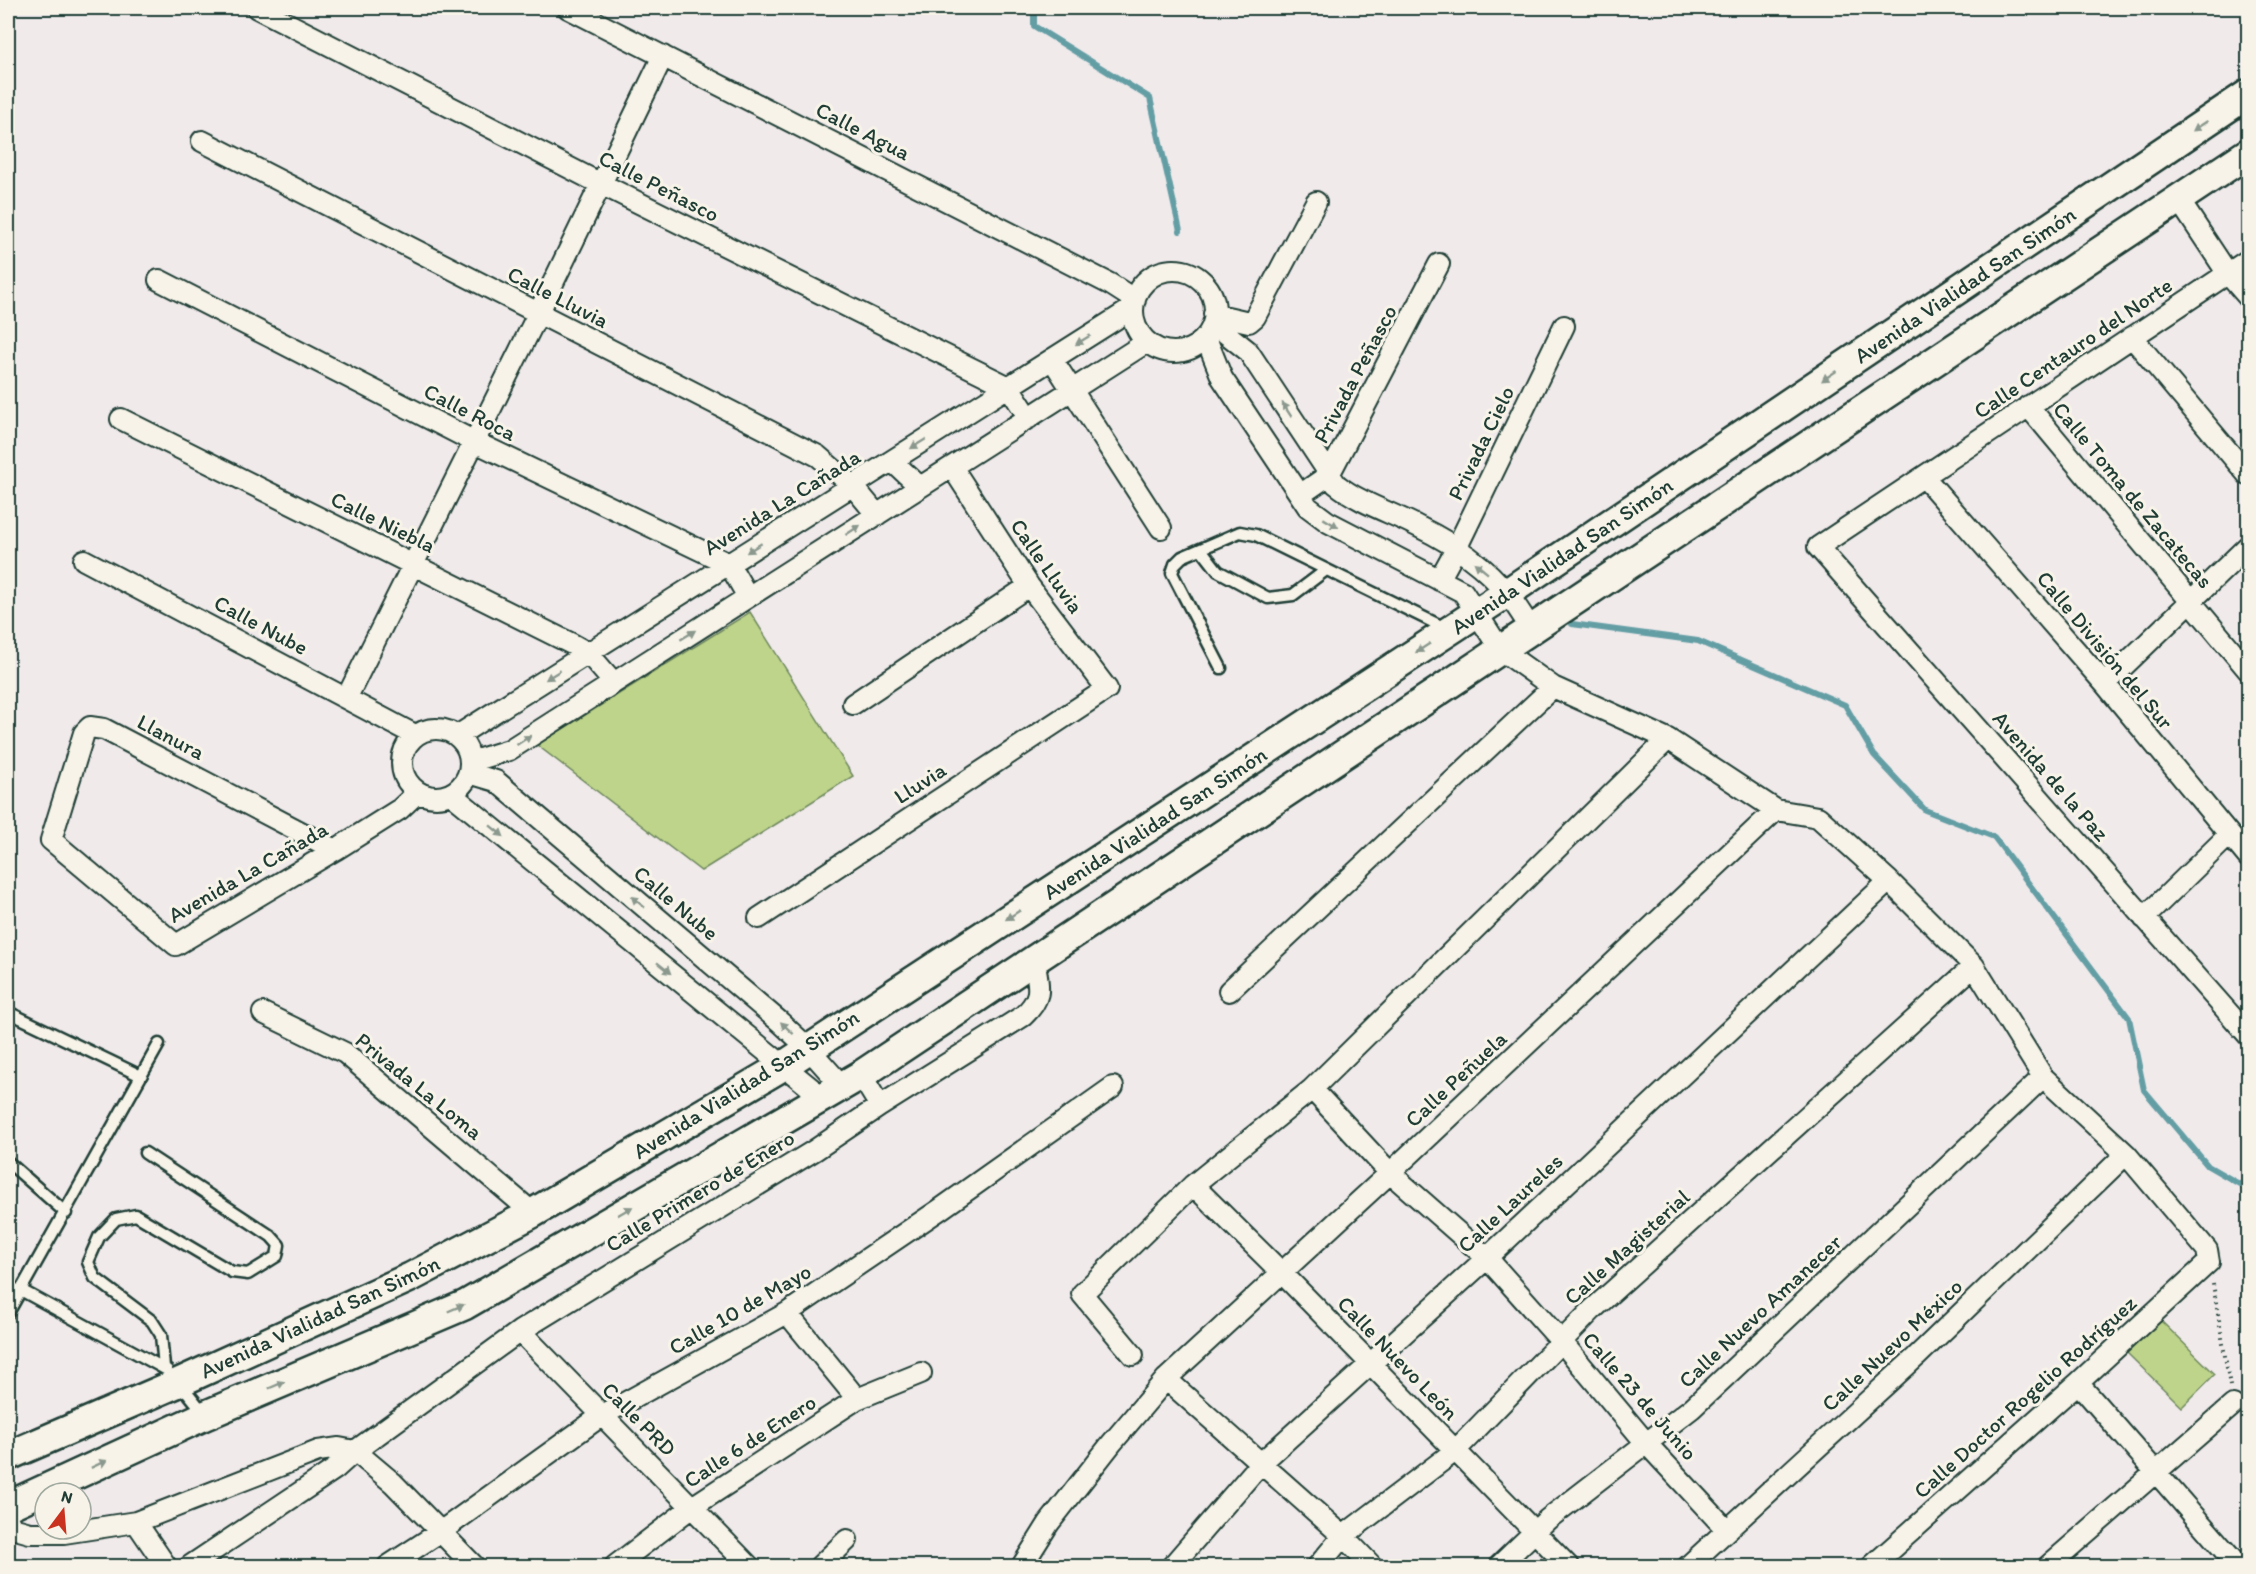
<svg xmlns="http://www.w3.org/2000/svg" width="2256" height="1574" viewBox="0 0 2256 1574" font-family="Itim,sans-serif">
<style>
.green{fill:#bed48a;stroke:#6e885f;stroke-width:1.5}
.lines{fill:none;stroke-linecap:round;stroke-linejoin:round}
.stream{stroke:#639ea4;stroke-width:6}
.service-casing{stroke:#1f3d34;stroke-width:15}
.minor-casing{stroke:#1f3d34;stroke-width:24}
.secondary-casing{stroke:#1f3d34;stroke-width:33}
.path{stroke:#1f3d34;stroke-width:4;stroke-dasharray:1.5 4.5;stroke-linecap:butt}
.service{stroke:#f7f3e8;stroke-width:10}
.minor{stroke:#f7f3e8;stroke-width:20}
.secondary{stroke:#f7f3e8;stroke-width:28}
.oneway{fill:#8b988e}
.labels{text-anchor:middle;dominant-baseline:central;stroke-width:6;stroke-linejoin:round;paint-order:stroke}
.street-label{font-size:22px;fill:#1f3d34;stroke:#f7f3e8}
</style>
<rect width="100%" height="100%" fill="#f1eaeb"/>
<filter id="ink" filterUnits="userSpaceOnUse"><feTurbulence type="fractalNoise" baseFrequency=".0167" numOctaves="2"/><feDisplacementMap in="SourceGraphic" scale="12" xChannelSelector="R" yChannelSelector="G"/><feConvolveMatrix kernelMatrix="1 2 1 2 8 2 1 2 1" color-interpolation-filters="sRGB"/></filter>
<g filter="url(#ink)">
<path class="green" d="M750 612 853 776 701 871 537 745Z
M2158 1318 2215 1374 2182 1407 2125 1351Z"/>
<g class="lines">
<path class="stream" d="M1034 8V26L1150 98 1180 231
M1572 624 1698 641 1845 705 1874 755 1925 810 1994 837 2129 1018 2144 1090 2208 1166 2248 1189"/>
<g class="service-casing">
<path id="service" d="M1201 549 1218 571 1268 598 1293 595 1326 570
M1221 668 1172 573 1175 564 1182 557 1240 532 1256 535 1447 629
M8 1012 141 1076
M145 1153 271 1236 279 1245 277 1256 248 1274 232 1272 136 1215 116 1219 99 1237 88 1262 95 1278 152 1321 161 1335 164 1367
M8 1162 66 1213
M19 1289 167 1370
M8 1313 159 1044
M180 1383 204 1413"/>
</g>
<g class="minor-casing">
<path id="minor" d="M257 8 601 184 1009 387 1029 418
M568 8 1110 284 1135 300
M202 141 818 456 853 486 877 515
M2179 200 2228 274 2248 297
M2248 260 1818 547 2248 1035
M1133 311a41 41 0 1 1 82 0a41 41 0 1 1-82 0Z
M159 280 475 442 729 564 748 597
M1214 314 1249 322 1255 317 1316 202
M1214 324 1248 351 1336 484C1361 504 1393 513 1421 528 1452 543 1487 567 1508 595 1517 606 1524 618 1531 629
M2132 337 2248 475
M1206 338 1222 378 1308 507 1328 522 1463 592 1500 649 1553 687 1668 739 1776 810 1818 817 1889 881 1974 966 2043 1077 2126 1154 2207 1250 2209 1262 2078 1383 1872 1566
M1052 359 1161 528
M2028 406 2248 670
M121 419 572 644 588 653 614 683
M892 461 920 487
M1924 477 2105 684 2248 857
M1300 495 1329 475 1439 264
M84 560 415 735
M1439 580 1456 549 1564 326
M2105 684 2248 546
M347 697 538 314 663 56
M853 704 1029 586
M402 763a34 34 0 1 1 68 0a34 34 0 1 1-68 0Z
M457 736 1133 308
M470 762 509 750 1147 342
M469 773 496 781 780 1022 808 1048 842 1086
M451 794 823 1098
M335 850 104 729 90 727 84 733 51 840 176 945 335 850 400 809 418 792
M759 918 1107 689 1029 586 952 467
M2144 918 2229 835
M1229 991 1553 687
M263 1013 345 1053 533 1213
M861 1075 880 1106
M1312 1089 1390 1173 1487 1258 1561 1341 1646 1443 1727 1530
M1193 1185 1282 1273 1568 1566
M787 1313 857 1399
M520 1331 749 1566
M1133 1355 1082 1294 1193 1185 1312 1089 1668 739
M1166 1379 1343 1536 1372 1566
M2078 1383 2238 1566
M355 1451 393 1483 474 1566
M8 1520 12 1528 30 1533H64L136 1522 318 1451 339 1448 355 1451
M136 1522 166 1566
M190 1566 335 1469 355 1451 520 1331 815 1150 880 1106 1023 1016C1045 996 1038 985 1034 958
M388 1566 440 1532 601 1416 787 1313 942 1208 1113 1087
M615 1566 692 1507 857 1399 921 1373
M820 1566 847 1540
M1022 1566 1049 1523 1111 1444 1166 1379 1390 1173 1776 810
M1172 1566 1261 1463 1487 1258 1889 881
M1318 1566 1343 1536 1455 1451 1592 1310 1974 966
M1499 1566 1548 1519 1692 1408 2043 1077
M1688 1566 1916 1357 2126 1154
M2048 1566 2233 1405"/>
</g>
<g class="secondary-casing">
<path id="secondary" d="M8 1456 180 1382 411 1277 533 1213 783 1066 1507 593 2248 94
M8 1506 206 1415 465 1305 861 1075 2248 153"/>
</g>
<path class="path" d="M2213 1284 2230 1386"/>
<use href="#service" class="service"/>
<use href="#minor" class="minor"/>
<use href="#secondary" class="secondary"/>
</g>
<defs><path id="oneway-solid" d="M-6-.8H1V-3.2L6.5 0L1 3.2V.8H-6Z" transform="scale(1.5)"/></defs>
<g class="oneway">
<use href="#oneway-solid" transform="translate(2200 126) rotate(146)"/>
<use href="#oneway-solid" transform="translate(1083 340) rotate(148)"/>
<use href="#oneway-solid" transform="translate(1829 376) rotate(146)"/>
<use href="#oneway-solid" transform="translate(1287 410) rotate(-123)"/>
<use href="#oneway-solid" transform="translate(918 444) rotate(148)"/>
<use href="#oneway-solid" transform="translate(1331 523) rotate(31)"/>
<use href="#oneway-solid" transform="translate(853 530) rotate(-33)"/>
<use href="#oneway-solid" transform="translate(754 548) rotate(148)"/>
<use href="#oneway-solid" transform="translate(1481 568) rotate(-141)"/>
<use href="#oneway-solid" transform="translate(688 635) rotate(-32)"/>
<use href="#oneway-solid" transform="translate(1423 648) rotate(147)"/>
<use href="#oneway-solid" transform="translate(553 675) rotate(148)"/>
<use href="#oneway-solid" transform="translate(524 740) rotate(-33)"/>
<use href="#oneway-solid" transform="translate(497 831) rotate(39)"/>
<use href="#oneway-solid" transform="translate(638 902) rotate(-140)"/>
<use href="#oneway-solid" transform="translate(1013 915) rotate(147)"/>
<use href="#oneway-solid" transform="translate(664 968) rotate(39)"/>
<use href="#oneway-solid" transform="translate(787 1028) rotate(-137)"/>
<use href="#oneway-solid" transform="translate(625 1211) rotate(-30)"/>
<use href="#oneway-solid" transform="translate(456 1308) rotate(-23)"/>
<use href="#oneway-solid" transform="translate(277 1385) rotate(-23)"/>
<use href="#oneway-solid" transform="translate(99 1464) rotate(-25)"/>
</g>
</g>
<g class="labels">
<g class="street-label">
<text transform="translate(863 131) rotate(27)">Calle Agua</text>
<text transform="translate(659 186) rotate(27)">Calle Peñasco</text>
<text transform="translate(1965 285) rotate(-34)">Avenida Vialidad San Simón</text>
<text transform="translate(558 297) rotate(27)">Calle Lluvia</text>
<text transform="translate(2073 348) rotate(-34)">Calle Centauro del Norte</text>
<text transform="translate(1355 374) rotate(-62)">Privada Peñasco</text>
<text transform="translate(470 412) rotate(27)">Calle Roca</text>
<text transform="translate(1481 443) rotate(-64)">Privada Cielo</text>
<text transform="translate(2133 495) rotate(50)">Calle Toma de Zacatecas</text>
<text transform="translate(782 502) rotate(-32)">Avenida La Cañada</text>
<text transform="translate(383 522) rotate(26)">Calle Niebla</text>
<text transform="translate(1562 556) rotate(-34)">Avenida Vialidad San Simón</text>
<text transform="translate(1047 566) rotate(55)">Calle Lluvia</text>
<text transform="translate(261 625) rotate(28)">Calle Nube</text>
<text transform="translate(2105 650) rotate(50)">Calle División del Sur</text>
<text transform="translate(171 737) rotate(28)">Llanura</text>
<text transform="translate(2051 776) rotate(49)">Avenida de la Paz</text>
<text transform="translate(920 783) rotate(-33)">Lluvia</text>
<text transform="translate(1155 823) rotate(-33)">Avenida Vialidad San Simón</text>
<text transform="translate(248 872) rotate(-30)">Avenida La Cañada</text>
<text transform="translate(676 903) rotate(40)">Calle Nube</text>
<text transform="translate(1456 1079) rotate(-43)">Calle Peñuela</text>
<text transform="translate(746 1084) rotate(-32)">Avenida Vialidad San Simón</text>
<text transform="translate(419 1086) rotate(39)">Privada La Loma</text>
<text transform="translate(700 1191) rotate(-31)">Calle Primero de Enero</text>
<text transform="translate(1510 1203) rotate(-43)">Calle Laureles</text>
<text transform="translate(1627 1247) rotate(-42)">Calle Magisterial</text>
<text transform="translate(740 1309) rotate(-30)">Calle 10 de Mayo</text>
<text transform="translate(1760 1311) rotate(-43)">Calle Nuevo Amanecer</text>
<text transform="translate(320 1317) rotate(-25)">Avenida Vialidad San Simón</text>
<text transform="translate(1892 1345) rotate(-43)">Calle Nuevo México</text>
<text transform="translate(1398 1358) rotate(46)">Calle Nuevo León</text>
<text transform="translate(1640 1396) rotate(49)">Calle 23 de Junio</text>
<text transform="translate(2025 1397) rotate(-42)">Calle Doctor Rogelio Rodríguez</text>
<text transform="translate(639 1419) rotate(45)">Calle PRD</text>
<text transform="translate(750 1441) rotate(-33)">Calle 6 de Enero</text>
</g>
</g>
<rect width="2256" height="1574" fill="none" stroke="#f7f3e8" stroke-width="30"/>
<rect x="15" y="15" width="2226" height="1544" fill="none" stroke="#1f3d34" stroke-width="2" filter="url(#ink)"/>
<g transform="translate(63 1511) rotate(16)"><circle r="28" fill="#f7f3e8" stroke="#a1aaa0" stroke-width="1.5"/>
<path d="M0-4.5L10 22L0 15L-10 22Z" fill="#c8321e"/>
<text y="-9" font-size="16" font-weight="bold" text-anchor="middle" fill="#1f3d34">N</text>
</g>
</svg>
